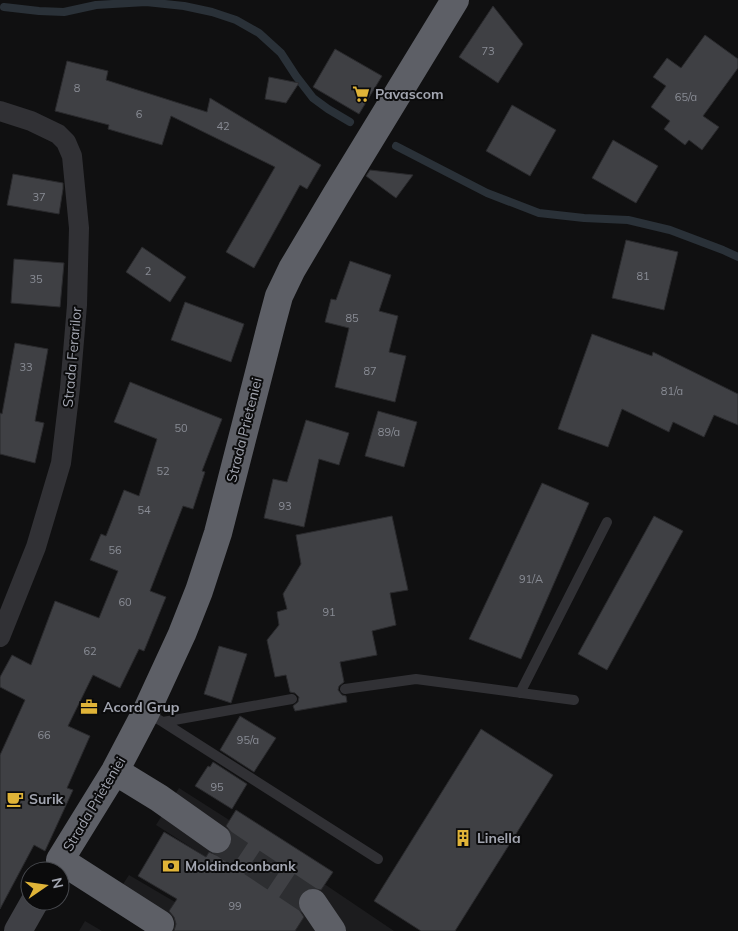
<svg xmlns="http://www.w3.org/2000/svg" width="738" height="931" viewBox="0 0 738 931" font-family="Mulish,sans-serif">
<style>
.built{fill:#1c1c1e}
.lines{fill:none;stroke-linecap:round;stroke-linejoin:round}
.stream{stroke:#2a3138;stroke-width:8}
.building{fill:#3f4044;stroke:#2a2a2d}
.highway-tunnel{stroke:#2d2e31;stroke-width:28;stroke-dasharray:28 14;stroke-linecap:butt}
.lane{stroke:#313135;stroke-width:10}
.street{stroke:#313135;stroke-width:20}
.secondary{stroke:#3f4045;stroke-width:28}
.highway{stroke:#5d5f66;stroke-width:28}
.labels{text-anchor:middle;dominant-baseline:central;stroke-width:4;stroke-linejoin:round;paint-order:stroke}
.number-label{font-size:11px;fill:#898c95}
.poi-label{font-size:14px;font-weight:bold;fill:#a2a5b0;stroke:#0b0b0c;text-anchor:start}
.street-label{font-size:14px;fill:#a2a5b0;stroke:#0b0b0c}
</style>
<rect width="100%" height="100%" fill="#101011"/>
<path class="built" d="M179 788 237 825 394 931H145L108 907 129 875 175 902 206 857 156 825Z
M85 921 102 931H79Z"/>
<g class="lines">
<path class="stream" d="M4 7 39 11 64 12 96 5 146 2 184 6 212 12 236 20 259 33 281 53 296 76 313 98 328 109 350 122
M396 146 487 193 539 213 584 218 628 220 670 230 723 250 738 257"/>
</g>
<path class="building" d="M493 6 523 44 498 83 459 57Z
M705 35 738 59V68L703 116 719 127 702 150 689 140 685 145 664 129 670 121 651 107 666 86 653 77 667 58 681 68Z
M335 49 382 76 359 114 313 87Z
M67 61 108 71 106 80 207 112 210 98 321 165 307 189 300 185 254 268 226 252 275 167 171 116 162 145 108 129 109 125 55 111Z
M269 77 299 83 286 103 265 99Z
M512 105 556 130 530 176 486 151Z
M613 140 658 166 636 203 592 178Z
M370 170 413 175 396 198 366 176Z
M13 174 63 183V189L59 214 7 205Z
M626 240 678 252 664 310 612 298Z
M142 247 186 277 170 302 126 272Z
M14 259 64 263 60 307 11 303Z
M350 261 391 275 379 311 398 316 389 352 406 356 395 402 335 387 349 328 325 322 331 299 336 300Z
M185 302 244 324 231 362 171 340Z
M592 334 652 356 653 352 738 394V425L714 415 704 437 673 422 669 432 622 409 608 447 558 429Z
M15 343 48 349 35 421 44 423 35 463 0 454V413L2 414Z
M130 382 222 419 202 471 205 472 193 509 183 506 150 591 166 597 144 651 139 649 120 688 93 675 68 726 90 736 67 788 73 790 45 851 34 845 0 909V755L25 700 0 687V677L12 655 31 665 55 601 99 618 118 571 90 560 101 534 106 536 124 490 139 496 157 439 114 422Z
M378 411 417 422 404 467 365 456Z
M306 420 349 433 339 465 319 459 304 527 264 518 273 479 287 482Z
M542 483 589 503 521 659 469 639Z
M392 516 408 590 390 593 396 625 372 631 377 655 340 662 344 682 339 686 338 690 342 695 346 696 347 702 295 711 293 706 298 702 299 697 295 693 290 692 286 675 275 677 267 640 279 625 277 612 287 609 283 594 301 564 296 535Z
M654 516 683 531 607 670 578 654Z
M219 646 247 654 231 703 204 694Z
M240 716 276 738 254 772 220 750Z
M481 729 553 775 455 931H421L374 901Z
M213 762 247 784 232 809 195 786 208 766 210 767Z
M236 810 333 872 321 890 311 888 305 890 299 896 298 905 300 911 304 917 295 931H174L176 924 174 917 169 911 177 899 138 876 164 832 206 857 209 852 216 855 224 853 230 848 233 840 231 832 226 826Z"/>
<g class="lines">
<path class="highway-tunnel" d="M217 839 313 903"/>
<path class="lane" d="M345 689 416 679 574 700
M520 693 607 522
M147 713 163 722 378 859
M163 722 292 699"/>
<path class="street" d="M0 111 31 121 58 134 66 142 72 156 79 228 77 305 70 388 61 463 36 547 0 637"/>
<path class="secondary" d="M18 931 35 901"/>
<path class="highway" d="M115 771 159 798 217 839
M313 903 332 931
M160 924 60 860 115 771 146 712 182 634 199 591 218 533 272 322 279 296 292 269 336 195 455 0"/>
</g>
<defs>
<g id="supermarket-bare" transform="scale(1.35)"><path d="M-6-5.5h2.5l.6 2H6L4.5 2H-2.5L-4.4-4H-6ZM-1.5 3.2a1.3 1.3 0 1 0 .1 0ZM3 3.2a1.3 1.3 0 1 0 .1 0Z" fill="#e0b438" stroke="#0b0b0c" stroke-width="2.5" paint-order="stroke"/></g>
<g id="office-bare" transform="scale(1.35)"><path d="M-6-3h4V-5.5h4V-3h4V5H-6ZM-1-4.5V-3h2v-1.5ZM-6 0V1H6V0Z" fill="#e0b438" stroke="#0b0b0c" stroke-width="2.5" paint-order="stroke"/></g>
<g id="cafe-bare" transform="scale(1.35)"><path d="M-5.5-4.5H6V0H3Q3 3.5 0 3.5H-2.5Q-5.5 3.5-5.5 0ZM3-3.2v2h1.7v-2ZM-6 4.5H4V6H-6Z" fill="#e0b438" stroke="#0b0b0c" stroke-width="2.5" paint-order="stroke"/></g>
<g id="building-bare" transform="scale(1.35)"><path d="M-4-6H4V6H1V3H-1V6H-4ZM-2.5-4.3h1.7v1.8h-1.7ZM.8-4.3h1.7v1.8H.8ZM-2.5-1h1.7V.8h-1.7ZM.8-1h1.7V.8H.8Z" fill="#e0b438" stroke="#0b0b0c" stroke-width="2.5" paint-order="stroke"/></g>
<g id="bank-bare" transform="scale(1.35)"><path d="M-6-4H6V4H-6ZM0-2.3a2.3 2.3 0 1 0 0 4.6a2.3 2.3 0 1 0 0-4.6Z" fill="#e0b438" stroke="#0b0b0c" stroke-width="2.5" paint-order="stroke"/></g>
</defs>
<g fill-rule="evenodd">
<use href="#supermarket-bare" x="361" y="94"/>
<use href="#office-bare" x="89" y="707"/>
<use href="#cafe-bare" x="15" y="799"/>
<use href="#building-bare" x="463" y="838"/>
<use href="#bank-bare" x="171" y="866"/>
</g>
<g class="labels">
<g class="number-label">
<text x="488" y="51">73</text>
<text x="77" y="88">8</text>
<text x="686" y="97">65/a</text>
<text x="139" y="114">6</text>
<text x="223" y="126">42</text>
<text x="39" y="197">37</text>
<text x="148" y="271">2</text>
<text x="643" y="276">81</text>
<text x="36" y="279">35</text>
<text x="352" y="318">85</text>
<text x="26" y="367">33</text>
<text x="370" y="371">87</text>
<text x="672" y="391">81/a</text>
<text x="181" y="428">50</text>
<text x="389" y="432">89/a</text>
<text x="163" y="471">52</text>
<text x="285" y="506">93</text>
<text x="144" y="510">54</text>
<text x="115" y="550">56</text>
<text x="531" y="579">91/A</text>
<text x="125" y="602">60</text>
<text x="329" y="612">91</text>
<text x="90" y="651">62</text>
<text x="44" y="735">66</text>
<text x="248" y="740">95/a</text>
<text x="217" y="787">95</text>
<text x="235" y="906">99</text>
</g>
<g class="poi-label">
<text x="375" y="94">Pavascom</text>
<text x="103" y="707">Acord Grup</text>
<text x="29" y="799">Surik</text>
<text x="477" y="838">Linella</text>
<text x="185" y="866">Moldindconbank</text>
</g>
<g class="street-label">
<text transform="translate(72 357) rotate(-85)">Strada Ferarilor</text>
<text transform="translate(244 430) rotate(-76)">Strada Prieteniei</text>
<text transform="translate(94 804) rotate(-59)">Strada Prieteniei</text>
</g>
</g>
<g transform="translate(45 886) rotate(77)"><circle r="24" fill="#0b0b0c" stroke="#47494e"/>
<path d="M0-4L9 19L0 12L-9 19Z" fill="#e0b438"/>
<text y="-8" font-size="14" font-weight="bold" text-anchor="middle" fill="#a2a5b0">N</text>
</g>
</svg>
